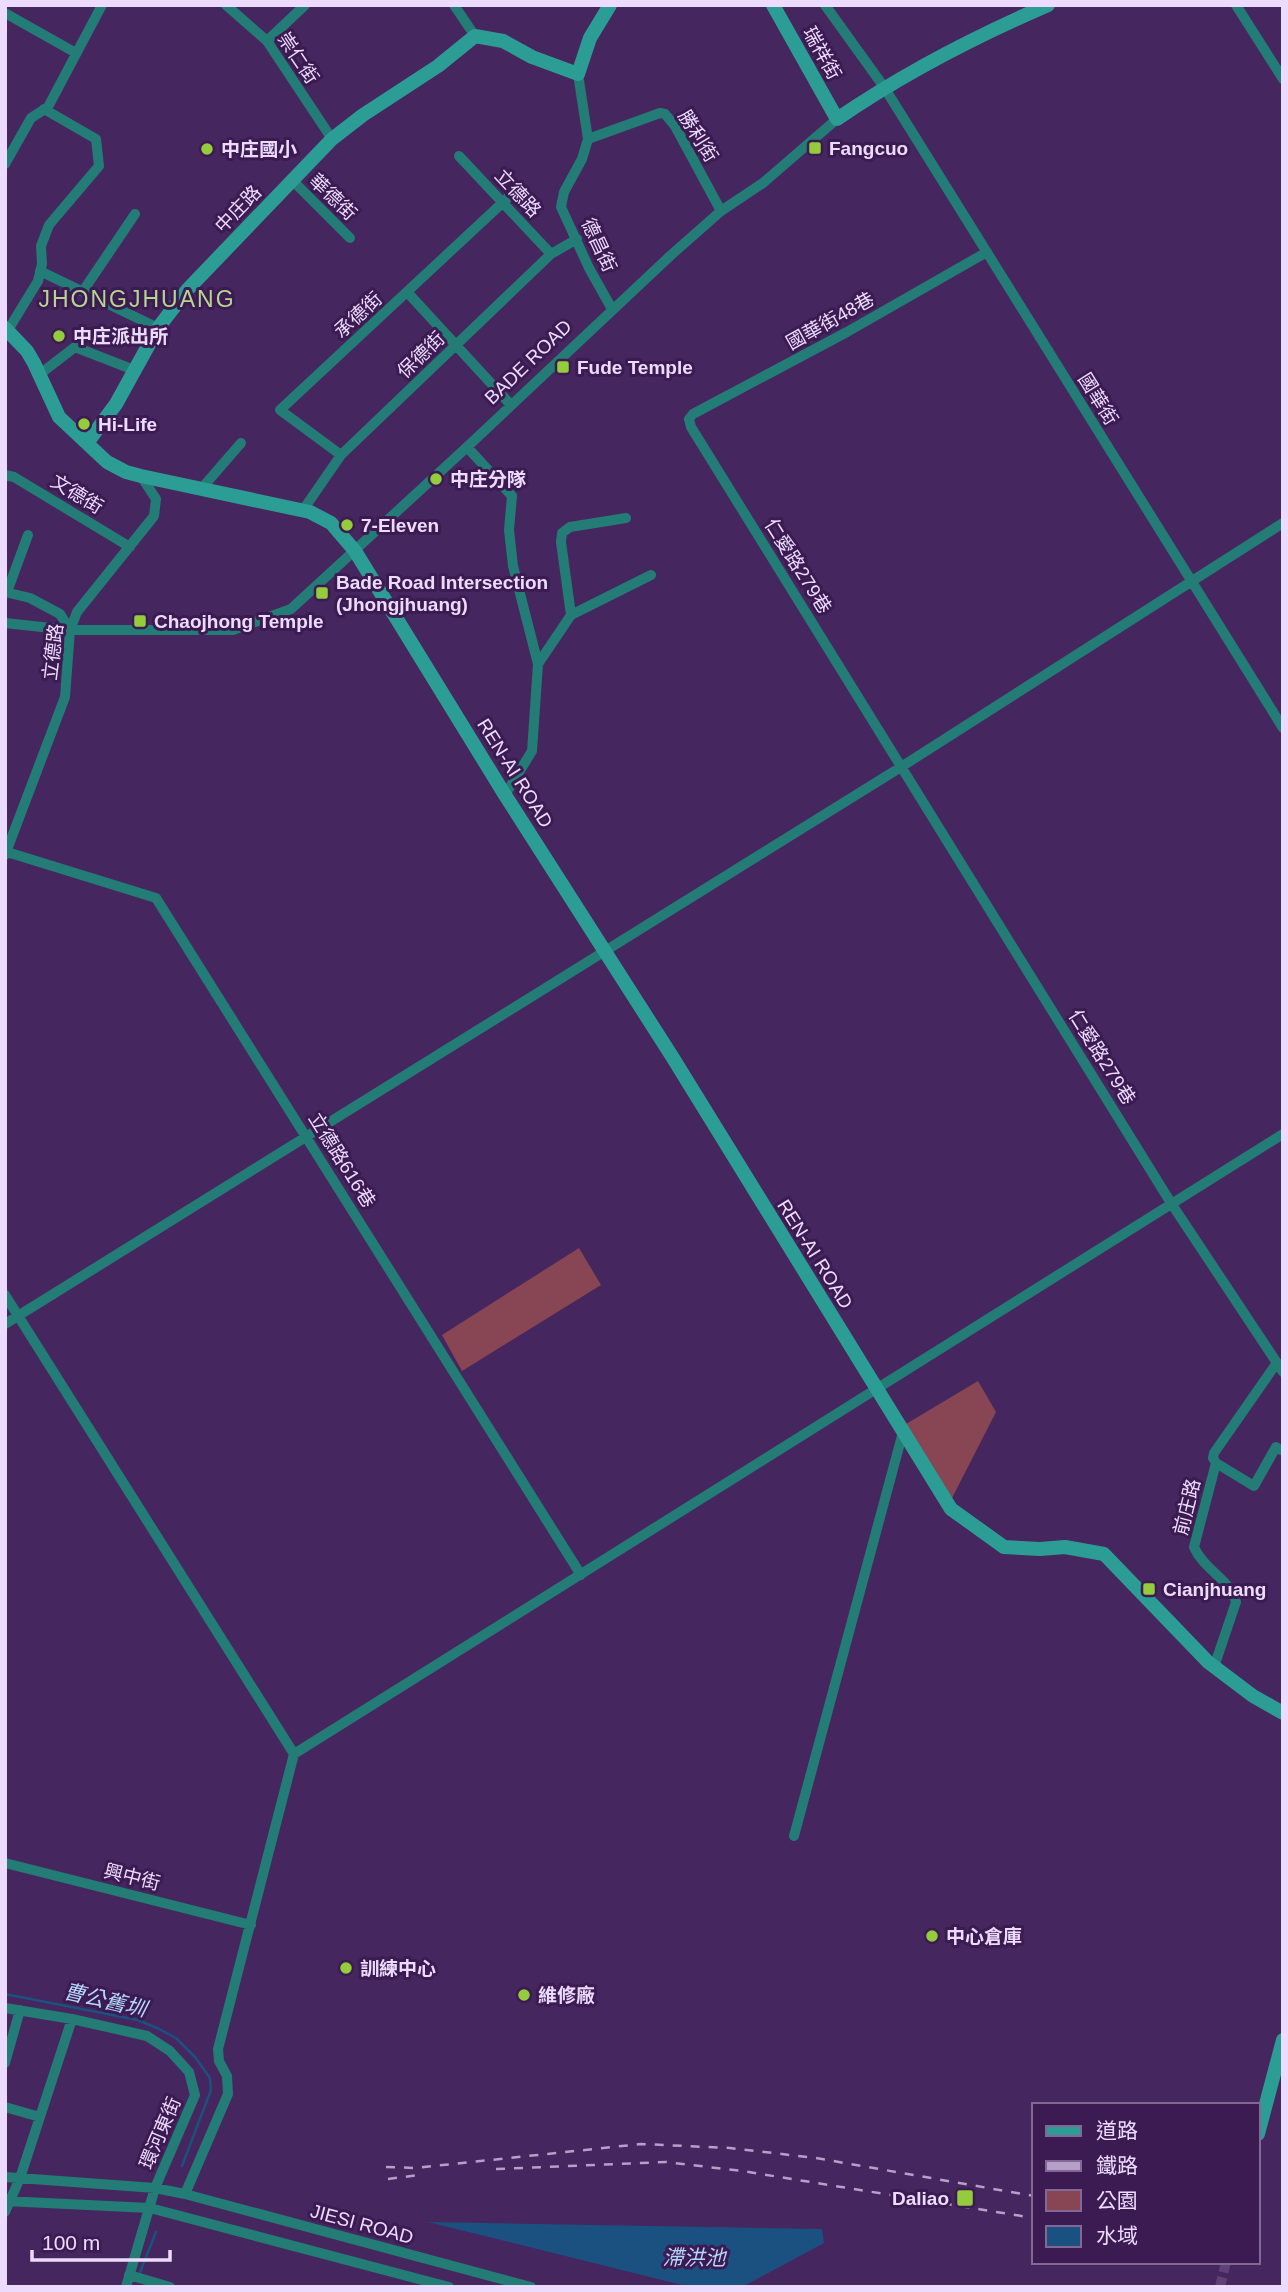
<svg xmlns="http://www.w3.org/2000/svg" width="1288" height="2292" viewBox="0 0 1288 2292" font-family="Arial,'Noto Sans TC',sans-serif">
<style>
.green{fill:#884654}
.water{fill:#1a5180}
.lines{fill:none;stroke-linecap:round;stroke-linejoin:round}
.stream{stroke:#1a5180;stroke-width:2.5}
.street-tunnel{stroke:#5f4176;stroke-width:10;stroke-dasharray:10 5;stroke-linecap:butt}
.street{stroke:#237c76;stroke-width:10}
.secondary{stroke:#2c9d95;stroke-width:14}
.rail{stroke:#b69fc9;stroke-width:2.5;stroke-dasharray:9 9;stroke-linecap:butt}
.poi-dot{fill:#95cc3b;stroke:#3b1b52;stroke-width:2.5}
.labels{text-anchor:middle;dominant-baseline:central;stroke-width:6;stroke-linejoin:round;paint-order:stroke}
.street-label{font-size:19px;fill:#eddbfe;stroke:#3b1b52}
.poi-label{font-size:19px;font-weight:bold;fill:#eddbfe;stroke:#3b1b52;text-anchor:start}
.water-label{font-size:21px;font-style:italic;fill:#b4d7f9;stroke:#3b1b52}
.quarter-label{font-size:23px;letter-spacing:2px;fill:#b6d68f;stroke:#3b1b52}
</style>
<rect width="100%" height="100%" fill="#46265e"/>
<path class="green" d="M579 1248 601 1285 462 1371 442 1335Z
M978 1381 996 1412 952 1498 906 1424Z"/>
<path class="water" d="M428 2222 822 2229 824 2243 742 2287H690Z"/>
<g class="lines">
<path class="stream" d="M5 1994 138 2020 159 2029 176 2038 195 2057 210 2078 211 2090 182 2166
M139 2275 156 2232"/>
<path class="street-tunnel" d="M1220 2287 1226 2262"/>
<path class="street" d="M226 5 267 41 332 139
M454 5 475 36
M825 5 884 87 1283 728
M1236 5 1283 79
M5 13 76 53
M267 41 305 5
M578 74 588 139 582 159 564 192 561 207 589 268 612 309
M588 139 660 113 665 114 675 126 721 211
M459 156 551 254
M5 164 31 118 48 107 102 5
M292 180 350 238
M987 252 847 332 693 414 689 419 691 427 1171 1203 1283 1372
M40 271 158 328
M83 291 135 214
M408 293 511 405
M5 335 38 281 42 264 41 246 49 225 99 166 96 139 44 109
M40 374 75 347 134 370
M467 447 512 496 509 530 513 566 538 664 532 751 505 795
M341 455 280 410 513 193
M5 475 14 477 130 547
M202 488 241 443
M303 510 341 455 551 254 577 239
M5 592 30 598 60 614 70 630
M7 592 28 535
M571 615 561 542 562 533 570 527 626 518
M5 623 70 630H233L291 609 467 447 670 256 721 211 763 183 837 119
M538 664 571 615 651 575
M7 852 156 898 581 1575
M5 855 65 697 70 630 77 612 154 516 156 499 141 476
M5 1295 294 1754
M5 1324 901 767 1283 523
M1216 1463 1254 1486 1276 1447 1283 1451
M1214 1667 1236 1602C1230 1579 1203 1569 1194 1547L1216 1463 1213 1458 1214 1453 1276 1364
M794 1836 903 1432
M5 1863 251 1925
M5 2008 72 2019 147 2036 170 2051 189 2072 195 2095 155 2188 126 2287
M5 2063 20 2010
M5 2107 40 2117
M5 2177 155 2188 185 2194 531 2287
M185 2194 228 2094 227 2076 219 2061 218 2049 294 1754 1283 1134
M5 2201 150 2208 449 2287
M5 2212 20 2178 72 2019
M129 2275 170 2287"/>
<path class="secondary" d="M773 5 837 119C904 73 974 37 1048 5
M5 328 27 351 34 363 59 417 107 462 126 472 141 476 310 512 331 523 355 551 505 795 673 1058 951 1509 1004 1547 1040 1549 1065 1547 1104 1554 1208 1662 1253 1696 1283 1713
M87 443 116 404 158 328 188 289 332 139 363 115 438 66 475 36 503 41 532 57 578 74 590 38 610 5
M1258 2134 1283 2040"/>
<path class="rail" d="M386 2167 415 2168 641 2144 730 2148 816 2158 1034 2196
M496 2169 666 2162 742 2171 1034 2218
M388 2179 419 2175"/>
</g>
<g class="poi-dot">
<rect x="808" y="141" width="14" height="14" rx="3.5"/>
<circle cx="207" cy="149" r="7"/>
<circle cx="59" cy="336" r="7"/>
<rect x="556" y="360" width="14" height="14" rx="3.5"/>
<circle cx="84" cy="424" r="7"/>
<circle cx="436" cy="479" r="7"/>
<circle cx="347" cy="525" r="7"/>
<rect x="315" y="586" width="14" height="14" rx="3.5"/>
<rect x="133" y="614" width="14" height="14" rx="3.5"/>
<rect x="1142" y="1582" width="14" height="14" rx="3.5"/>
<circle cx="932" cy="1936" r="7"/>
<circle cx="346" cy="1968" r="7"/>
<circle cx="524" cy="1995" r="7"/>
<rect x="956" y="2189" width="18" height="18" rx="3.5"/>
</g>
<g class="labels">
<g class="street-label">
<text transform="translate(822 53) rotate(61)">瑞祥街</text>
<text transform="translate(298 58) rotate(56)">崇仁街</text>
<text transform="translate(698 136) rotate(58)">勝利街</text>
<text transform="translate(518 193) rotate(47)">立德路</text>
<text transform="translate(333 197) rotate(44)">華德街</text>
<text transform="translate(238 209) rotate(-46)">中庄路</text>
<text transform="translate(599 245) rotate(65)">德昌街</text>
<text transform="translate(358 315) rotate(-43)">承德街</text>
<text transform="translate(830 321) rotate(-29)">國華街48巷</text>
<text transform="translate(421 355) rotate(-44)">保德街</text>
<text transform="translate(528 362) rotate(-44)">BADE ROAD</text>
<text transform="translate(1098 399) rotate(58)">國華街</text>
<text transform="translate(77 494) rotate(31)">文德街</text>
<text transform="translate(798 566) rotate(58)">仁愛路279巷</text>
<text transform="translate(53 652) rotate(-83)">立德路</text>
<text transform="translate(515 773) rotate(58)">REN-AI ROAD</text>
<text transform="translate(1102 1057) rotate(58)">仁愛路279巷</text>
<text transform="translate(342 1160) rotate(58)">立德路616巷</text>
<text transform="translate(815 1254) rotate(58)">REN-AI ROAD</text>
<text transform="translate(1187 1507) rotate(-76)">前庄路</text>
<text transform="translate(132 1877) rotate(14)">興中街</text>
<text transform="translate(160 2133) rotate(-67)">環河東街</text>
<text transform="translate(362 2224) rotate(15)">JIESI ROAD</text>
</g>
<g class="poi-label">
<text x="829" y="148">Fangcuo</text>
<text x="221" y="149">中庄國小</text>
<text x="73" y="336">中庄派出所</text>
<text x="577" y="367">Fude Temple</text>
<text x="98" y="424">Hi-Life</text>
<text x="450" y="479">中庄分隊</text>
<text x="361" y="525">7-Eleven</text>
<text x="336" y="582">Bade Road Intersection<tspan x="336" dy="22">(Jhongjhuang)</tspan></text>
<text x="154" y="621">Chaojhong Temple</text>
<text x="1163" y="1589">Cianjhuang</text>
<text x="946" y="1936">中心倉庫</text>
<text x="360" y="1968">訓練中心</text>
<text x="538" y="1995">維修廠</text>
<text x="949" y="2198" text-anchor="end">Daliao</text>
</g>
<g class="water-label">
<text transform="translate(105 2000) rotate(13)">曹公舊圳</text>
<text x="694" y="2257">滯洪池</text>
</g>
<g class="quarter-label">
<text x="137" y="299">JHONGJHUANG</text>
</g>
</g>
<rect width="1288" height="2292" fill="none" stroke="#eddbfe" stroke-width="14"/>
<rect x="1032" y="2103" width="228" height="161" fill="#3b1b52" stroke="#826897" stroke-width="2"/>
<rect x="1046" y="2126" width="35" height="10" fill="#2c9d95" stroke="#826897" stroke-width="2"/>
<text x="1096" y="2138" font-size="21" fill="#eddbfe">道路</text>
<rect x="1046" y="2161" width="35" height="10" fill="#b69fc9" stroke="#826897" stroke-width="2"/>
<text x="1096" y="2173" font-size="21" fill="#eddbfe">鐵路</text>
<rect x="1046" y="2190" width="35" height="21" fill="#884654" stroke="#826897" stroke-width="2"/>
<text x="1096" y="2208" font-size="21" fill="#eddbfe">公園</text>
<rect x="1046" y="2226" width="35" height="21" fill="#1a5180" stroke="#826897" stroke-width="2"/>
<text x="1096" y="2243" font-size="21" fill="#eddbfe">水域</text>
<path d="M32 2250v10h138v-10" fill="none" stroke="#eddbfe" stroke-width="3.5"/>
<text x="42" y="2250" font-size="21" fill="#eddbfe" stroke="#3b1b52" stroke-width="5" paint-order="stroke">100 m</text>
</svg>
